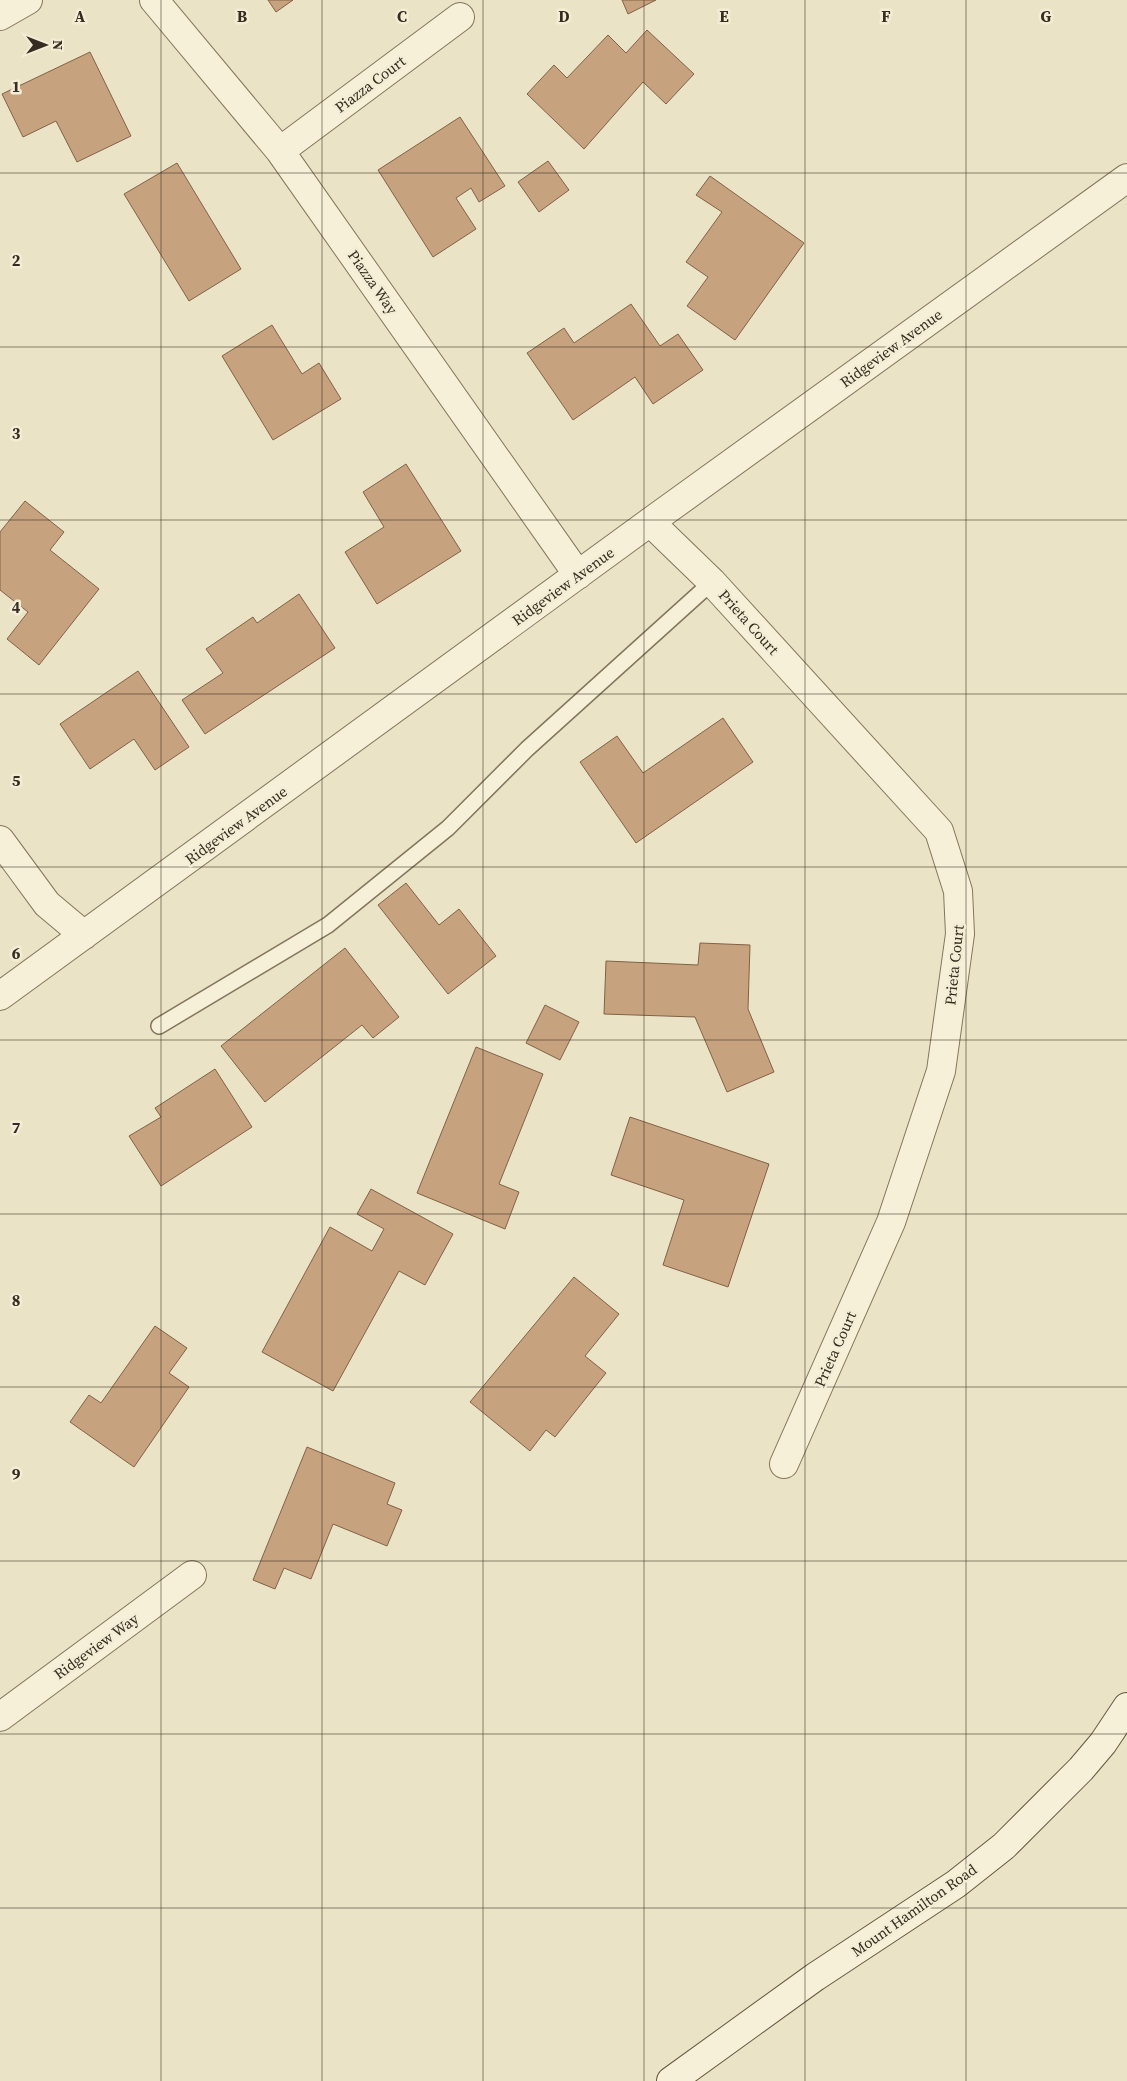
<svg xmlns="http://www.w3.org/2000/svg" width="1127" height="2081" viewBox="0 0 1127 2081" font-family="'Source Serif 4',serif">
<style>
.building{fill:#c6a27e;stroke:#826245}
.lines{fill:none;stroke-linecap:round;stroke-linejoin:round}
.lane-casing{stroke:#84755d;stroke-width:18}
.street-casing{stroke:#84755d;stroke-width:30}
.secondary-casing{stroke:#665740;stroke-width:30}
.lane{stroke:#f6f0d8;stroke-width:15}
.street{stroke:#f6f0d8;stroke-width:28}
.secondary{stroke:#f6f0d8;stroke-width:28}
.grid{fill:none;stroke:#362c20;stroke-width:1;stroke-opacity:0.55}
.labels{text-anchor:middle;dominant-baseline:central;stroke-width:5;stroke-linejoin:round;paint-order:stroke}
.street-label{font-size:15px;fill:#362c20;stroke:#f3edd5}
.grid-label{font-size:16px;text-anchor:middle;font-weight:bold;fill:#362c20;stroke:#f3edd5;stroke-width:5;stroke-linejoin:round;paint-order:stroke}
</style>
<rect width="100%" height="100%" fill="#ebe3c6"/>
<path class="building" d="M268 0H293L276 12Z
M622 0H656L628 14Z
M647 30 694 74 666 104 643 82 584 149 527 94 554 65 567 78 608 35 626 53Z
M90 52 131 136 77 162 56 121 23 137 2 94Z
M460 117 505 186 479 202 471 188 456 198 476 229 433 257 378 170Z
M548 161 569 190 539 212 518 182Z
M177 163 241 269 189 301 124 194Z
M710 176 804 243 735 340 687 306 708 277 686 262 722 212 696 195Z
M631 304 660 346 678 334 703 370 653 404 635 377 573 420 527 353 564 328 574 343Z
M272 325 302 374 319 363 341 399 273 440 222 356Z
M406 464 461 551 377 604 345 552 384 527 363 492Z
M25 501 64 532 50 550 99 589 39 665 7 639 28 612 0 590V532Z
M299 594 335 648 205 734 182 700 223 673 206 649 253 617 257 623Z
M138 671 189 747 155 770 134 739 90 769 60 724Z
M723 718 753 762 636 843 580 762 617 736 643 773Z
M406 883 439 925 459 909 496 956 448 994 378 905Z
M700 943 750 945 748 1009 774 1072 727 1092 695 1017 604 1014 606 961 698 965Z
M345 948 399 1017 373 1038 362 1025 265 1102 221 1046Z
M545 1005 579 1022 560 1060 526 1043Z
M476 1047 543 1074 499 1184 519 1192 505 1229 417 1193Z
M215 1069 252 1127 161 1186 129 1136 161 1117 155 1108Z
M630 1117 769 1164 728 1287 663 1265 684 1200 611 1175Z
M371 1189 453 1234 425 1285 399 1271 333 1391 262 1352 330 1227 372 1251 384 1229 357 1214Z
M574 1277 619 1314 585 1356 606 1373 555 1437 546 1430 530 1451 470 1402Z
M155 1326 187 1348 169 1373 189 1387 134 1467 70 1422 89 1395 101 1403Z
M307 1447 395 1483 387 1504 402 1510 387 1546 333 1524 311 1579 284 1568 275 1589 253 1580Z"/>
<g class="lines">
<g class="lane-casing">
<path id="lane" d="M159 1026 328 925 448 828 527 749 712 582"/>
</g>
<g class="street-casing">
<path id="street" d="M154 0 280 151 578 575
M0 16 28 0
M280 151 460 17
M650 522 712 582 939 831 958 891 960 934 941 1071 891 1222 784 1464
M0 840 47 904 84 935
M0 996 650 522 1127 178
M0 1717 192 1575"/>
</g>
<g class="secondary-casing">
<path id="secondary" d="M671 2081 815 1977 956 1884 1004 1846 1081 1769 1103 1743 1127 1707"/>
</g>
<use href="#lane" class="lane"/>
<use href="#street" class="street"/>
<use href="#secondary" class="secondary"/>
</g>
<path class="grid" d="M161 0V2081M322 0V2081M483 0V2081M644 0V2081M805 0V2081M966 0V2081M0 173H1127M0 347H1127M0 520H1127M0 694H1127M0 867H1127M0 1040H1127M0 1214H1127M0 1387H1127M0 1561H1127M0 1734H1127M0 1908H1127"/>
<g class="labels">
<g class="street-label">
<text transform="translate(370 84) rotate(-37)">Piazza Court</text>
<text transform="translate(373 282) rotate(55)">Piazza Way</text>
<text transform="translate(891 348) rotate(-36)">Ridgeview Avenue</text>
<text transform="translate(563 586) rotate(-36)">Ridgeview Avenue</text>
<text transform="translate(749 622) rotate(48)">Prieta Court</text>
<text transform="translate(236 825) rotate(-36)">Ridgeview Avenue</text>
<text transform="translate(954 965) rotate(-84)">Prieta Court</text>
<text transform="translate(835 1349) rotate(-66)">Prieta Court</text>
<text transform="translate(96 1646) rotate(-36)">Ridgeview Way</text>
<text transform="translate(914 1910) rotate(-35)">Mount Hamilton Road</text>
</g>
</g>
<g class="grid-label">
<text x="80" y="22">A</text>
<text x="242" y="22">B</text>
<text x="402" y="22">C</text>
<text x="564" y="22">D</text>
<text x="724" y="22">E</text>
<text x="886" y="22">F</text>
<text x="1046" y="22">G</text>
<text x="16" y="92">1</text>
<text x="16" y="266">2</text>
<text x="16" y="439">3</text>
<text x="16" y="613">4</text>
<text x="16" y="786">5</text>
<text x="16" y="959">6</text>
<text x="16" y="1133">7</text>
<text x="16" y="1306">8</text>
<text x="16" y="1480">9</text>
</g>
<g transform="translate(45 45) rotate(90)" stroke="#f3edd5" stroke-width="4" paint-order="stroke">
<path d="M0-4L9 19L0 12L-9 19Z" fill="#362c20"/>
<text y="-8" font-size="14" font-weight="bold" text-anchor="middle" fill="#362c20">N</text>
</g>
</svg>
